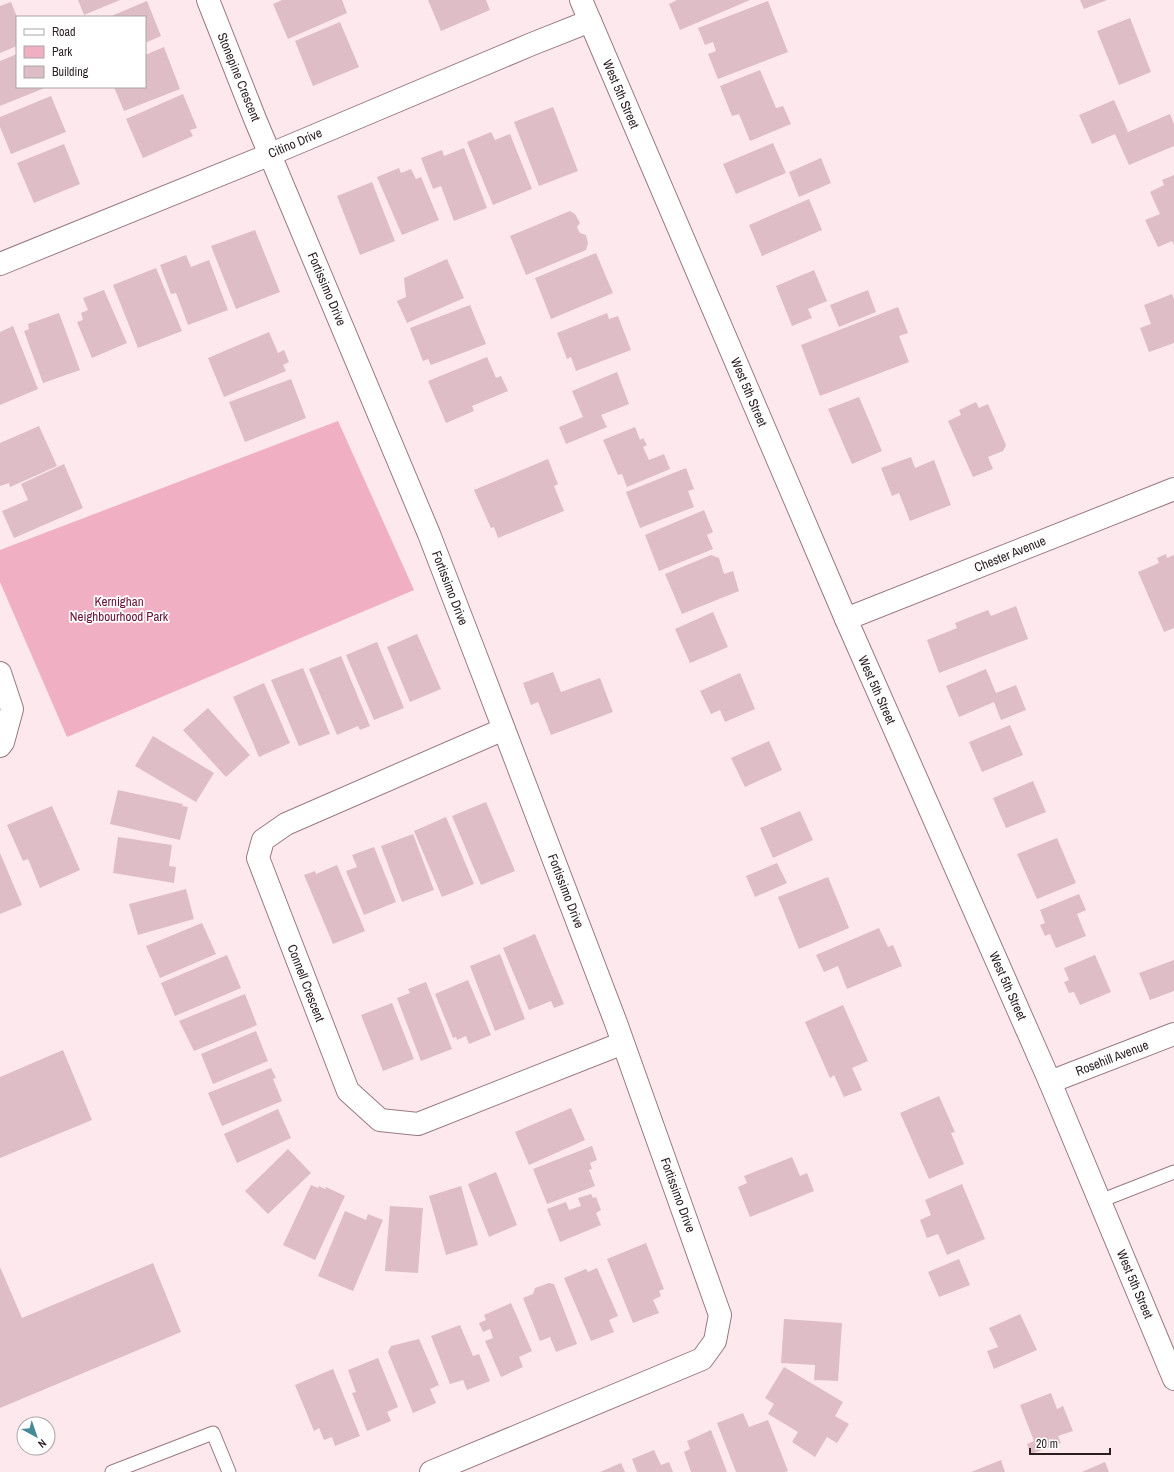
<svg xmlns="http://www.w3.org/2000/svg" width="1174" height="1472" viewBox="0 0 1174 1472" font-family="'Archivo Narrow',sans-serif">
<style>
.green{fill:#f0afc2}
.building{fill:#debdc6}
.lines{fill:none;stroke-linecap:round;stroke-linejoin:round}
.lane-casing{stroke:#987a82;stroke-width:15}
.street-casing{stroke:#987a82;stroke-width:24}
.secondary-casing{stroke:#987a82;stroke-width:24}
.lane{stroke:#fff;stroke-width:13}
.street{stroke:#fff;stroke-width:22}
.secondary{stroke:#fff;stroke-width:22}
.labels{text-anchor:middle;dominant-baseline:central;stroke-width:3.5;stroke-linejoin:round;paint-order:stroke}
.street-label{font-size:13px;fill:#2a1e22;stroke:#fff}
.park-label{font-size:13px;fill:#680f36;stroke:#fff}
</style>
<rect width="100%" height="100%" fill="#fde8ee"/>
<path class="green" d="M338 421 414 590 67 737 0 582V550Z"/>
<path class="building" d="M78 0H120L84 15Z
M282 0H342L347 13 288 39 273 4Z
M428 0H486L490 10 441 31Z
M677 0H750L680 30 669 4Z
M1080 0H1107L1084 9Z
M147 1 161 36 145 43V17H109Z
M768 1 788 52 718 79 708 54 716 51 713 42 705 45 698 28Z
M11 2 17 17V46L0 53V6Z
M1130 18 1151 72 1119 85 1097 31Z
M340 22 359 67 313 86 295 41Z
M164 47 180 89 124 111 114 87H145V55Z
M17 54V87H47L0 106V61Z
M760 70 776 108 783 106 791 124 750 141 739 114 732 116 720 86Z
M183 94 197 128 190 130 193 136 143 158 126 119Z
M51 96 66 132 11 154 0 127V117Z
M1114 100 1128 132 1170 114 1174 124V146L1129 165 1115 134 1092 144 1079 115Z
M553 107 578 171 539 186 514 122Z
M491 132 495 140 510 134 532 189 493 205 467 142Z
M773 143 786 173 736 194 723 164Z
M64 144 80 184 34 203 17 163Z
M464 148 487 208 454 221 441 186 433 189 421 158 442 150 444 156Z
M821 158 831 183 799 197 789 172Z
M399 168 401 173 411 169 416 179 421 177 439 220 402 235 377 177Z
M1174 175V245L1172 241 1158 247 1145 220 1160 214 1150 192 1164 185 1162 180Z
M372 182 395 241 360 255 337 196Z
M809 199 822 230 762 256 749 225Z
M570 211 575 214 580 223 577 227 580 233 586 235 588 243 586 250 526 275 510 236Z
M255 230 280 292 236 309 211 246Z
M596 253 613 293 551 319 535 278Z
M186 255 191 267 209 260 228 310 188 325 176 293 171 294 160 265Z
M447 259 464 298 407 323 397 301 406 297 404 278Z
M156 268 182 331 138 348 113 285Z
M814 270 827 301 808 309 812 318 792 326 776 286Z
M104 290 127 343 92 358 77 322 83 320 81 313 88 310 83 298Z
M868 290 876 312 839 327 830 305Z
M1172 294 1174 299V343L1149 352 1140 328 1151 324 1144 305Z
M470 305 486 344 431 365 428 359 423 361 410 328Z
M898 307 908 333 899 336 909 362 820 396 801 345Z
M59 313 80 370 43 383 24 331 29 329 28 324Z
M607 313 609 319 618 316 631 350 576 371 571 357 567 359 557 333Z
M13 326 38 389 0 405V332Z
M269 332 278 353 284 350 289 362 283 365 286 371 224 397 208 358Z
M487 357 496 378 501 376 508 391 472 406 474 411 446 423 428 381Z
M617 372 629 404 601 415 607 427 566 444 559 427 583 417 572 391Z
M291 379 306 418 245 442 229 402Z
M859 397 882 451 852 464 828 409Z
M976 402 979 408 988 404 1006 445 1003 451 988 457 993 469 973 477 948 421 961 415 959 410Z
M39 426 57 466 10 487 9 483 0 486V443Z
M635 427 640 440 643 438 647 445 643 447 649 460 664 454 670 469 627 487 622 474 618 475 603 440Z
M911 457 915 468 934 460 951 505 910 521 899 493 892 496 881 468Z
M548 459 558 484 554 486 564 511 498 538 494 527 491 528 474 490Z
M64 464 83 508 14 538 2 511 28 500 21 484Z
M686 468 694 489 688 491 694 507 640 528 626 492Z
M704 510 713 532 707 535 713 549 659 571 645 535Z
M1166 554 1167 558 1174 555V628L1164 632 1138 572 1159 563 1157 558Z
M711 555 719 558 724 574 733 571 739 591 682 614 665 574Z
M1016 606 1028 639 939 673 927 640 957 628 955 623 988 610 991 616Z
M713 612 728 647 690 663 675 629Z
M417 634 441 689 410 702 387 647Z
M377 642 404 708 374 720 346 655Z
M341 656 370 726 360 730 358 726 337 735 309 669Z
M303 668 330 734 299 746 271 680Z
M986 669 996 693 1016 685 1026 710 1001 720 994 702 959 717 946 686Z
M553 672 561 692 600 678 613 712 551 735 538 702 531 705 523 683Z
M740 673 755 709 725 722 720 710 711 714 700 691Z
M264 683 290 743 259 757 233 697Z
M208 708 250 755 226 777 183 730Z
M1010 725 1023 755 982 772 969 742Z
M153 736 214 773 196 802 135 766Z
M769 741 782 770 745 787 731 758Z
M1033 781 1046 812 1006 828 993 798Z
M118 790 183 804 182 806 188 807 180 840 110 824Z
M486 802 515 871 481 885 452 816Z
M52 806 80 870 40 888 28 859 23 861 7 825Z
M800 811 813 840 773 858 760 828Z
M446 817 474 884 442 897 414 831Z
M413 834 434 890 402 902 381 846Z
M118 837 172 845 169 866 176 867 174 883 113 873Z
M1057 838 1076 883 1037 899 1017 854Z
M374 847 396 902 364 915 346 871 357 867 352 855Z
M0 853 22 905 0 914Z
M777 863 787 883 755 897 746 876Z
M337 865 365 931 333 944 304 875 315 871 316 874Z
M828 877 849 928 799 949 778 897Z
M186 889 194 919 138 935 129 904Z
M1079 894 1086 910 1077 914 1086 936 1056 948 1050 934 1045 936 1040 925 1045 923 1040 910Z
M202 923 216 954 160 978 146 946Z
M879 928 888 947 893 945 902 966 847 989 838 966 824 972 816 955Z
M535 934 564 1004 554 1008 551 1001 529 1010 503 948Z
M500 954 525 1019 495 1031 470 966Z
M227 955 241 988 175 1016 161 983Z
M1095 955 1111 992 1080 1005 1074 992 1069 993 1064 982 1069 980 1064 968Z
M1174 960V991L1150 1000 1139 973Z
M468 980 491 1035 469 1044 466 1036 457 1040 456 1037 453 1038 435 994Z
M426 982 452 1049 421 1061 397 998 410 993 408 989Z
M245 994 257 1025 194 1051 179 1021Z
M392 1003 414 1059 383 1071 361 1015Z
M843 1005 868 1061 852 1068 862 1090 844 1097 834 1075 830 1078 805 1022Z
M256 1031 268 1061 213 1084 201 1054Z
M63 1050 92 1120 0 1158V1077Z
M271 1068 276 1078 273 1079 282 1101 222 1126 208 1093Z
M939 1096 955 1132 951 1133 964 1164 929 1179 900 1113Z
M571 1108 585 1140 529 1165 515 1132Z
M278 1109 291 1138 237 1163 224 1134Z
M592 1146 597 1160 590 1163 592 1169 589 1170 595 1186 547 1204 533 1169Z
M288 1149 311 1173 268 1214 245 1191Z
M792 1157 800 1176 807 1173 814 1191 750 1217 738 1187 747 1183 744 1176Z
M496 1172 517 1225 489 1237 468 1184Z
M962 1184 985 1239 947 1255 938 1234 927 1238 920 1220 931 1215 925 1200Z
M311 1185 318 1188 319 1186 325 1189 326 1187 345 1196 315 1260 283 1245Z
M461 1186 478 1245 446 1255 429 1196Z
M591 1194 593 1198 596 1197 601 1210 596 1213 601 1225 560 1242 547 1209 566 1202 569 1210 581 1206 578 1198Z
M390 1206 423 1208 418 1273 385 1271Z
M345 1211 366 1220 368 1214 383 1220 353 1291 318 1276Z
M646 1243 664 1289 659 1291 661 1296 653 1300 659 1313 633 1323 607 1259Z
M959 1259 970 1285 939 1297 928 1272Z
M153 1263 181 1332 0 1408V1267L22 1318Z
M597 1268 618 1316 609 1320 614 1332 591 1341 564 1278 586 1269 588 1272Z
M549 1283 554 1284 577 1344 556 1352 550 1337 540 1341 523 1298 533 1294 535 1288Z
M511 1303 532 1351 519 1357 523 1367 501 1377 485 1341 493 1338 490 1329 483 1332 479 1323 486 1320 484 1315Z
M1020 1314 1037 1350 994 1369 987 1351 998 1347 989 1328Z
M784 1319 842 1323 838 1381 814 1380 815 1365 781 1363Z
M460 1325 473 1356 479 1354 490 1381 467 1390 463 1380 450 1384 431 1336Z
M419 1339 439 1385 430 1389 436 1403 413 1413 388 1352 391 1346Z
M378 1358 398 1407 387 1412 391 1421 367 1431 352 1393 356 1392 348 1370Z
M784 1367 843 1402 835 1416 849 1424 837 1443 827 1437 815 1457 792 1442 798 1432 768 1414 774 1404 765 1398Z
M333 1369 360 1436 335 1446 332 1437 324 1440 319 1428 314 1431 295 1385Z
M1051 1393 1057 1409 1063 1406 1073 1431 1058 1436 1061 1443 1031 1454 1027 1444 1034 1441 1020 1405Z
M743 1413 749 1427 768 1420 788 1471 785 1472H736L717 1423Z
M711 1430 727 1472H691L684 1452 690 1449 687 1441Z
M654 1450 661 1465 669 1462 673 1472H637L632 1459Z
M1001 1460 1005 1472H971Z
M1105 1462 1109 1472H1082Z
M621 1463 625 1472H600Z"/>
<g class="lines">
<g class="lane-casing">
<path id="lane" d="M1100 1201 1174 1172
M112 1472 213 1433 229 1472"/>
</g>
<g class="street-casing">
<path id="street" d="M208 0 255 119 429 534 481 669 616 1023 720 1315 715 1341 702 1359 431 1472
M0 264 271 154 532 44 590 21
M846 619 1174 489
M0 673 12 709 3 742 0 746
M504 729 286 824 263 840 258 858 348 1091 380 1120 418 1124 623 1043
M1050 1082 1174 1034"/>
</g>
<g class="secondary-casing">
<path id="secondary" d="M581 0 846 619 1050 1082 1174 1379"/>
</g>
<use href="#lane" class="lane"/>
<use href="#street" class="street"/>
<use href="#secondary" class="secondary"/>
</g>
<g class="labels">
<g class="street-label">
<text transform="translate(239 77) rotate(68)">Stonepine Crescent</text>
<text transform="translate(621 94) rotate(67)">West 5th Street</text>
<text transform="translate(295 143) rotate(-23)">Citino Drive</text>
<text transform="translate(327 289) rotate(67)">Fortissimo Drive</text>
<text transform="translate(749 392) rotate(67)">West 5th Street</text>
<text transform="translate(1010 554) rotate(-22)">Chester Avenue</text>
<text transform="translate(450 588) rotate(69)">Fortissimo Drive</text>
<text transform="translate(877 690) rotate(66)">West 5th Street</text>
<text transform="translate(566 891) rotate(69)">Fortissimo Drive</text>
<text transform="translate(306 983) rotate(69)">Connell Crescent</text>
<text transform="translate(1008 986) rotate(66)">West 5th Street</text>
<text transform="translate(1112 1058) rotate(-21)">Rosehill Avenue</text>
<text transform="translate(678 1195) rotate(70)">Fortissimo Drive</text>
<text transform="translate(1135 1284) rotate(67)">West 5th Street</text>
</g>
<g class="park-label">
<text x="119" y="601">Kernighan<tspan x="119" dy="15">Neighbourhood Park</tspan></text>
</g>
</g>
<rect x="16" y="16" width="130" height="72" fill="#ffffff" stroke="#aaa5a7"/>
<rect x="24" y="29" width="20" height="6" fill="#ffffff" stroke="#aaa5a7"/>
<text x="52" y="36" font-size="12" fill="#2a1e22">Road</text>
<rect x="24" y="46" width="20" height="12" fill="#f0afc2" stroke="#aaa5a7"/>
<text x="52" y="56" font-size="12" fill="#2a1e22">Park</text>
<rect x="24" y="66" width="20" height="12" fill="#debdc6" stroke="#aaa5a7"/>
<text x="52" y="76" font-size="12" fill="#2a1e22">Building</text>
<g transform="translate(36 1436) rotate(140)"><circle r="19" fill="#ffffff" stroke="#aaa5a7"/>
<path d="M0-3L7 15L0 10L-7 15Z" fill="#458a96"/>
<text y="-6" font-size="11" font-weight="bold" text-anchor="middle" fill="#2a1e22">N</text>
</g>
<path d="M1030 1448v6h80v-6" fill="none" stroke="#2a1e22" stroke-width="2"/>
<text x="1036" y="1448" font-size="12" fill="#2a1e22" stroke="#ffffff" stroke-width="3" paint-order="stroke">20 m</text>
</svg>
